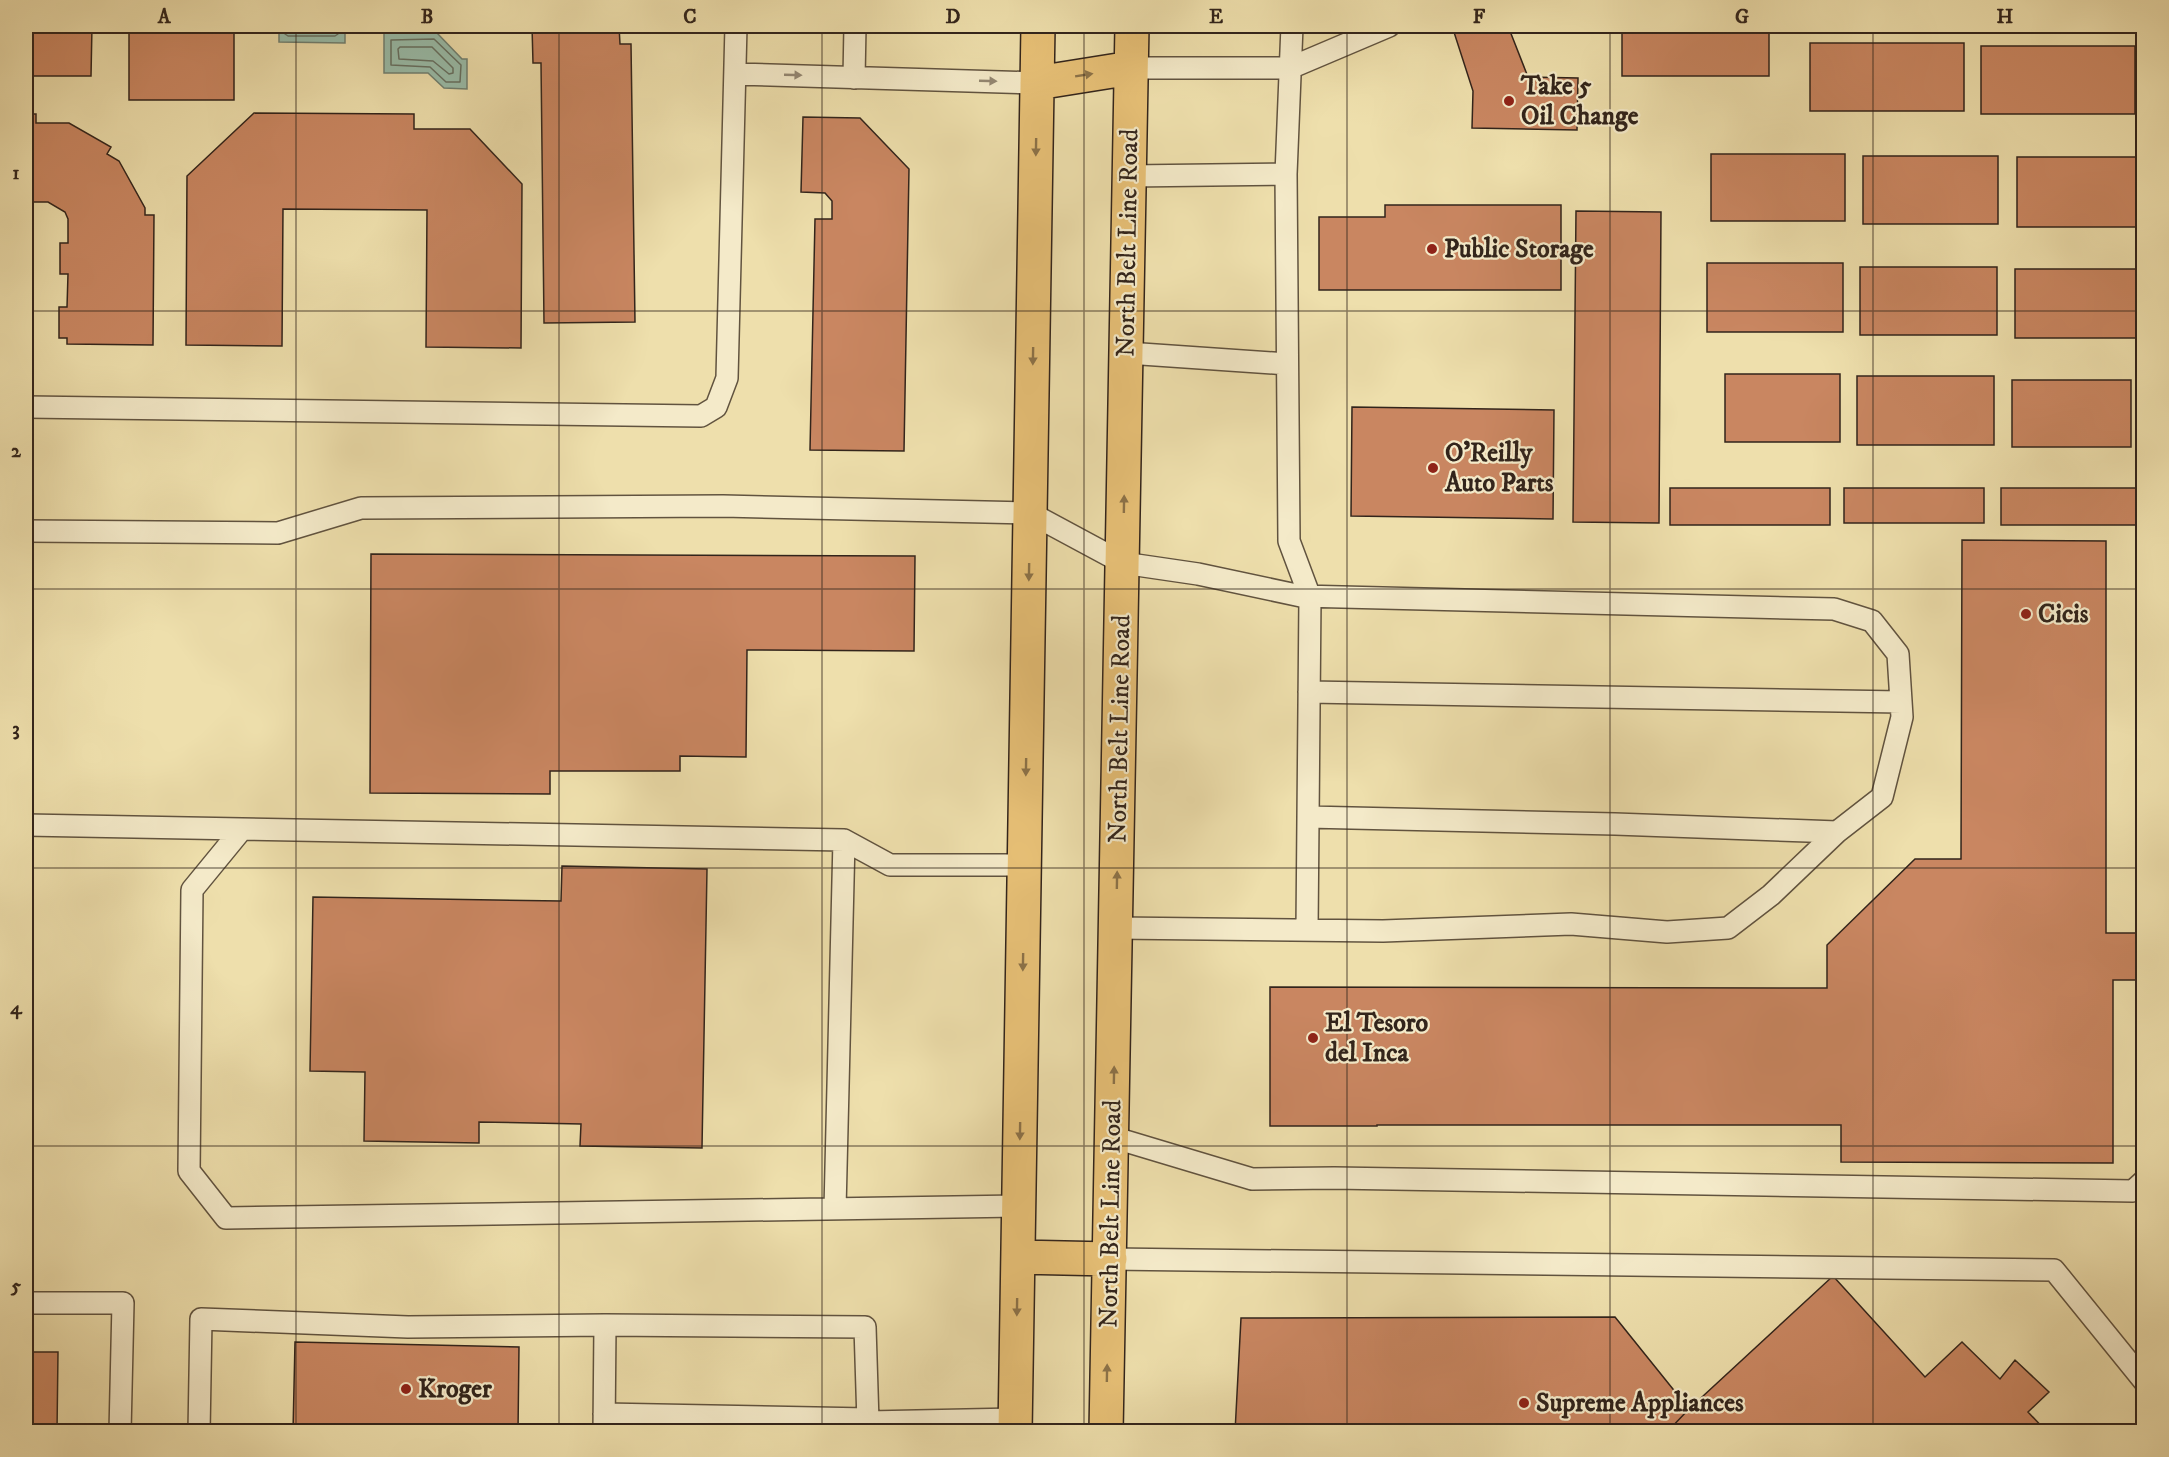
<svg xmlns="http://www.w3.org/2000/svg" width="2169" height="1457" viewBox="0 0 2169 1457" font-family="'IM FELL DW Pica',serif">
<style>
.water{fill:#99bdaa;stroke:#708071;stroke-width:1.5}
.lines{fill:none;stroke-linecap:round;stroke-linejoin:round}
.shore{stroke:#667062;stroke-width:1.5}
.building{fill:#c98661;stroke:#32241b;stroke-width:1.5}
.service-casing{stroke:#61533f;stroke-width:24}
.primary-casing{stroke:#32241b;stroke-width:36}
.service{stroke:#f4eac9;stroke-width:21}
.primary{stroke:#e7c076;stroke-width:33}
.oneway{fill:#938772}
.oneway2{fill:#8c7248}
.grid{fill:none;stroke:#32241b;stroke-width:1.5;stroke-opacity:0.55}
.poi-dot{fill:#8f2418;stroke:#f4eac9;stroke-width:2}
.labels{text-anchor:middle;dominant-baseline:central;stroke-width:4.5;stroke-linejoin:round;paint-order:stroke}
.poi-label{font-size:26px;font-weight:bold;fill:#32241b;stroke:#f4eac9;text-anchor:start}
.street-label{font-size:26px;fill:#32241b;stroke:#f4eac9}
.neatline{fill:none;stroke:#32241b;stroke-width:2}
.grid-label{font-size:20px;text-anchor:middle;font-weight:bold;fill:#32241b}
</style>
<rect width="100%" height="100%" fill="#eedfac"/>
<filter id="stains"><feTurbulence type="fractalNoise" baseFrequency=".00333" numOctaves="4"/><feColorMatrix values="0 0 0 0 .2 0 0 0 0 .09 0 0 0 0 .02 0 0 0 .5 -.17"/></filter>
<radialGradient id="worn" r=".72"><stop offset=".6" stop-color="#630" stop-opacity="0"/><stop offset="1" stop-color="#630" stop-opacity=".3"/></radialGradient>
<path class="water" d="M279 26H345V43L279 42Z
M384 33H437L462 59H467V89L444 88 428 73H384Z"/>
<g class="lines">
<path class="shore" d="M285 26V34L288 36H335L338 34 339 26
M434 39 461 65 460 82H446L430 67 391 65V40Z
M400 47H432L453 68V73L449 74 433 61 399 59 398 49Z"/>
</g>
<path class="building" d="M26 26H92L91 76H26Z
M129 26H234V100H129Z
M532 26H619L620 44H631L635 322 544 323 541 63H533Z
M1452 26H1508L1528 77 1578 78 1577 130 1472 128 1473 91Z
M1622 26H1769V76H1622Z
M1810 43H1964V111H1810Z
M1981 46H2135V114H1981Z
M254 113 414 114V129H470L522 184 521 348 426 347 427 210 283 209 282 346 186 345 187 176Z
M26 114H36V123H69L111 147 107 154 119 161 145 208V215H154L153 345 67 344V338H59V307H67L68 274H60V243H68V219L65 212 48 202H28V210H26Z
M803 117 860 118 909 169 904 451 810 450 815 219H832V201L825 193 801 192Z
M1711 154H1845V221H1711Z
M1863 156H1998V224H1863Z
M2017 157H2137V227H2017Z
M1385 205H1561V290H1319V217H1385Z
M1576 211 1661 212 1659 523 1573 522Z
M1707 263H1843V332H1707Z
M1860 267H1997V335H1860Z
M2015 269H2144V338H2015Z
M1725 374H1840V442H1725Z
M1857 376H1994V445H1857Z
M2012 380H2131V447H2012Z
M1352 407 1554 410 1553 519 1351 516Z
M1670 488H1830V525H1670Z
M1844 488H1984V523H1844Z
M2001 488H2141V525H2001Z
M1962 540 2106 541V933H2144V980H2113V1163L1841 1162V1125H1377V1126H1270V987L1827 988V945L1915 859H1961Z
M371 554 915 556 914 651 747 650 746 757 680 756V771H550V794L370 793Z
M562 866 707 869 702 1148 580 1146 581 1124 479 1122V1143L364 1141 365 1072 310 1071 313 897 561 901Z
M1833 1276 1925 1377 1962 1342 2000 1379 2015 1360 2049 1392 2028 1412 2047 1432H1667L1689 1409Z
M1615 1317 1689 1409 1667 1432H1235L1241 1318Z
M295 1342 519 1347 518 1432H293Z
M26 1352H58L57 1432H26Z"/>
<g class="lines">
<g class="service-casing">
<path id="service" d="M1292 26 1286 174 1289 541 1310 597 1307 930
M1131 68H1290L1389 26
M735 74 1037 83
M854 78 855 26
M1129 176 1286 174
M1127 353 1287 364
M26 407 701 416 716 407 727 378 736 26
M26 531 278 533 361 508 723 506 1030 513 1123 563 1198 574 1301 596 1834 609 1872 621 1898 654 1902 717 1882 797 1837 832 1771 895 1728 928 1667 932 1571 924 1383 931 1116 928
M1309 692 1901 702
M1308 817 1615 824 1837 832
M26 825 242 829
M1112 1137 1252 1179 1334 1178 2133 1191 2144 1181
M1019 1206 226 1218 189 1171 192 890 242 829 844 840 890 865H1024
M835 1209 844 840
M1110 1259 2054 1270 2144 1381
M26 1303H123L120 1432
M604 1414 868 1419
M199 1432 201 1319 408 1327 605 1325
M604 1432 605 1325 865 1327 868 1422 1015 1419"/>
</g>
<g class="primary-casing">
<path id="primary" d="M1037 83 1131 68
M1018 1257 1110 1259
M1015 1432 1038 26
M1106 1432 1132 26"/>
</g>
<use href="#service" class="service"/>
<use href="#primary" class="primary"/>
</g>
<defs><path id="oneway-solid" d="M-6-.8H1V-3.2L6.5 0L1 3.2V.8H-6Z" transform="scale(1.5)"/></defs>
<g class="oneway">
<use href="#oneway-solid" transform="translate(793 75) rotate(2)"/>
<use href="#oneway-solid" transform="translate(988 81) rotate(2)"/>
</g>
<g class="oneway2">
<use href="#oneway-solid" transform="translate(1084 75) rotate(-9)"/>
<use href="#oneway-solid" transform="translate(1036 147) rotate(91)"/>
<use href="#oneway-solid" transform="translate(1033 356) rotate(91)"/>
<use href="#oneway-solid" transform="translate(1124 504) rotate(-89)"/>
<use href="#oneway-solid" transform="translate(1029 572) rotate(91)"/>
<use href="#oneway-solid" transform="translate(1026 767) rotate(91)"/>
<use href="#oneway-solid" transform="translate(1117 880) rotate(-89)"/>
<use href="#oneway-solid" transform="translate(1023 962) rotate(91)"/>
<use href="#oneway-solid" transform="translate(1114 1075) rotate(-89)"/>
<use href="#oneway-solid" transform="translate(1020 1131) rotate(91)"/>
<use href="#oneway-solid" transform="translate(1017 1307) rotate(91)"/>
<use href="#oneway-solid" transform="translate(1107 1373) rotate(-89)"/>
</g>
<path class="grid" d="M296 26V1432M559 26V1432M822 26V1432M1084 26V1432M1347 26V1432M1610 26V1432M1873 26V1432M26 311H2144M26 589H2144M26 868H2144M26 1146H2144"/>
<g class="poi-dot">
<circle cx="1509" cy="101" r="6"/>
<circle cx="1432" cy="249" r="6"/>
<circle cx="1433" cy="468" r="6"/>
<circle cx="2026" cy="614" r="6"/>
<circle cx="1313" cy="1038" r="6"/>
<circle cx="406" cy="1389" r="6"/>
<circle cx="1524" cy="1403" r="6"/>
</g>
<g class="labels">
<g class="poi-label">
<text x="1521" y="86">Take 5<tspan x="1521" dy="30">Oil Change</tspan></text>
<text x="1444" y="249">Public Storage</text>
<text x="1445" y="453">O'Reilly<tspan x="1445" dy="30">Auto Parts</tspan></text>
<text x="2038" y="614">Cicis</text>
<text x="1325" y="1023">El Tesoro<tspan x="1325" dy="30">del Inca</tspan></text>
<text x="418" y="1389">Kroger</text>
<text x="1536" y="1403">Supreme Appliances</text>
</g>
<g class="street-label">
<text transform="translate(1128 243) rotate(-89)">North Belt Line Road</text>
<text transform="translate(1120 729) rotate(-89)">North Belt Line Road</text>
<text transform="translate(1111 1214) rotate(-89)">North Belt Line Road</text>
</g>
</g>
<rect width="2169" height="1457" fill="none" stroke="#eedfac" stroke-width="66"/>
<rect x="33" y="33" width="2103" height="1391" class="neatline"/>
<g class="grid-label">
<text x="164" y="23">A</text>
<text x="427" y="23">B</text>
<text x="690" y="23">C</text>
<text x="953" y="23">D</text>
<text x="1216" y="23">E</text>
<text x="1479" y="23">F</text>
<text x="1742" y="23">G</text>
<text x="2005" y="23">H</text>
<text x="16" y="179">1</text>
<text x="16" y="457">2</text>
<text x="16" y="735">3</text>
<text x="16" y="1014">4</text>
<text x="16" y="1292">5</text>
</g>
<rect width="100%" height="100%" filter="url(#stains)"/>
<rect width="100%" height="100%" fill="url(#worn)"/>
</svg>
